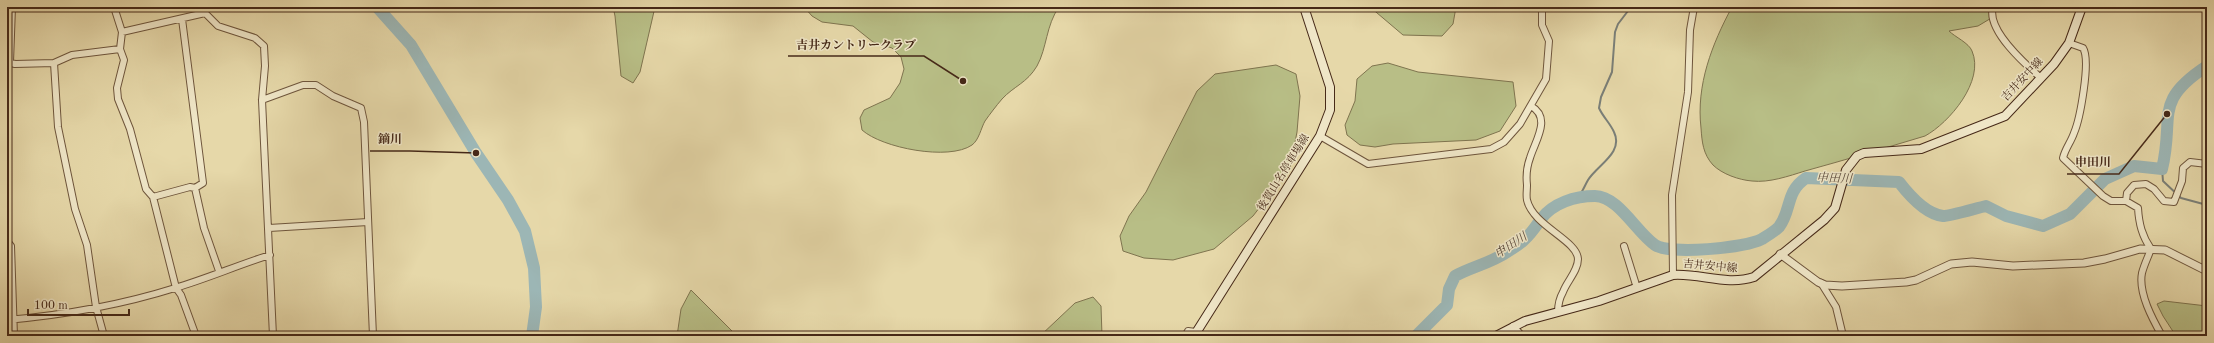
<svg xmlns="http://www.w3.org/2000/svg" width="2214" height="343" viewBox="0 0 2214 343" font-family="'Old Standard TT','Noto Serif JP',serif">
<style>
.green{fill:#b8be86;stroke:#7f744f}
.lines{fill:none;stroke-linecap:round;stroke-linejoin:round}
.stream{stroke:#7a7e76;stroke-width:2}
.river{stroke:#9cb6b5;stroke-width:12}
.minor-casing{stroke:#6e553c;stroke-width:8}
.tertiary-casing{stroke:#6e553c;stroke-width:9}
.secondary-casing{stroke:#462918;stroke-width:10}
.minor{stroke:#efe6c7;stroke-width:6}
.tertiary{stroke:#efe6c7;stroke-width:7}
.secondary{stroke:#efe6c7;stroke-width:8}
.labels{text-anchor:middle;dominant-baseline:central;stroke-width:3;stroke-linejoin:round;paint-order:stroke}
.street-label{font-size:11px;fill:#462918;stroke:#efe6c7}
.water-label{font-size:12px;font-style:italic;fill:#5c4c3f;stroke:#efe6c7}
.leader{fill:none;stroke:#462918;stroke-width:1.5}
.callout-dot{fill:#462918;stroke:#efe6c7;stroke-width:1.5}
.callout-label{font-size:12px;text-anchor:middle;font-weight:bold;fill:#462918;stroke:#efe6c7;stroke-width:3;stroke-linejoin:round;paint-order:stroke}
</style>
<rect width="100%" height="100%" fill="#e6d8a9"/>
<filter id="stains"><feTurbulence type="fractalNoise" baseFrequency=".005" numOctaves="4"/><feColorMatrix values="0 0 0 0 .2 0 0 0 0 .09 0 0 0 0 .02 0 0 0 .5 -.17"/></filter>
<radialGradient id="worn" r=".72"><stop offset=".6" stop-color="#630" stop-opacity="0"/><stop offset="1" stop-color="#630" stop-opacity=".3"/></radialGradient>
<path class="green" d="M613 7H655L640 72 633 83 621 76 615 16Z
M804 7H1059C1046 25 1047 48 1037 66 1027 83 1014 86 1002 99 996 106 990 114 985 121 981 128 979 140 972 145 949 161 882 148 862 130L860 118 864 110 890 98 900 83 904 69 901 57 892 48 873 42 853 26 822 22 812 16Z
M1370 7H1456L1453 24 1442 36 1403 35Z
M1732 7H1996L1993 17 1978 26 1949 31C1955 37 1969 43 1972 51 1985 81 1949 123 1925 136 1885 148 1845 160 1805 171 1789 176 1769 183 1752 181 1739 180 1722 174 1713 165 1703 154 1702 142 1701 128 1696 85 1712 44 1732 7Z
M1388 63 1418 72 1513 82 1516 106 1500 131 1476 140 1393 144 1375 147 1360 145 1347 135 1345 125 1355 101 1357 79 1372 66Z
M1276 65 1296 74 1300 96 1297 132 1290 168 1253 216 1214 249 1173 260 1144 258 1123 251 1120 236 1129 216 1146 192 1197 91 1215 74Z
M691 290 737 336H677L681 309Z
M1093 297 1101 306 1102 336H1040L1075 303Z
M2164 301 2207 306V336H2176L2163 316 2157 304Z"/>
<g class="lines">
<path class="stream" d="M2162 169 2163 181 2181 198 2207 205
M1577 199C1582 193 1584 187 1588 180 1597 165 1624 153 1614 132 1610 123 1603 117 1599 108L1601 97 1612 72 1615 32 1618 24 1631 7"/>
<path class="river" d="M377 7 411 45 476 153 508 200 525 231 534 268 536 307 532 336
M1416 336 1447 305 1449 289 1455 276C1471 267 1491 263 1507 252 1513 248 1519 245 1524 240 1531 234 1536 226 1541 219 1553 203 1575 196 1595 196 1618 196 1637 233 1655 245 1670 255 1745 248 1762 239 1767 236 1775 231 1779 227 1792 210 1785 192 1806 178L1899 182C1909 195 1926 214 1943 216 1950 216 1977 208 1986 206L2006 216 2043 226 2070 214 2105 179 2134 166 2162 169C2175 116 2152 102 2207 66"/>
<g class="minor-casing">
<path id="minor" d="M114 7 122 32 120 49 124 60 117 88 118 99 130 129 146 189 153 197 176 288 181 295 196 336
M1993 7C1986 30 2026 65 2041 78
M182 19 203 183 195 188 204 228 219 271
M122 32 205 13 218 26 255 38 264 46 265 66 262 100 273 336
M2069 43 2083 48C2091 60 2080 119 2074 133 2071 142 2065 149 2063 158L2103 196 2111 201H2126L2138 208C2139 224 2142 236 2151 249 2148 257 2144 265 2142 273 2138 293 2153 320 2162 336
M7 62 15 64 54 63 72 55 120 49
M10 62 12 7
M54 63 58 127 75 209 87 245 96 307 104 336
M262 100 303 85H316L333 96 361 108 364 122 373 336
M1531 106C1552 118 1535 141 1530 158 1527 166 1526 176 1527 185 1527 190 1526 196 1527 200 1533 226 1577 240 1578 259 1578 271 1567 281 1563 292 1559 299 1558 305 1558 312
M1320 136 1368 164 1491 149 1504 142 1520 124 1546 79 1549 41 1542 25V7
M153 197 190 187 195 188
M2126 201 2127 193 2134 185 2146 184 2154 189 2164 201 2174 202 2182 181 2183 168 2190 162 2207 164
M269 228 368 222
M7 241 11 246 14 336
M1624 246 1637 288
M1673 275 1672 195 1688 92 1690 30 1694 7
M1821 283 1836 307 1843 336
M7 320C63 315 121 305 175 288 206 279 238 265 270 255
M1513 326 1522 336
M1185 336 1188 331 1196 332"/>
</g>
<g class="tertiary-casing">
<path id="tertiary" d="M1780 254 1818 282 1825 285 1842 286 1906 282 1916 280 1951 264 1972 262 2013 266 2084 263 2105 259 2140 249 2165 250 2207 271"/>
</g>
<g class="secondary-casing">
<path id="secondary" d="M1194 336 1320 136 1330 110V87L1304 7
M1496 336 1525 321 1599 301 1673 275C1700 273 1727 286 1754 277L1824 220 1835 208 1846 170 1857 156 1864 153 1921 149 2005 116 2054 64 2069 43 2082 7"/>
</g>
<use href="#minor" class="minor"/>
<use href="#tertiary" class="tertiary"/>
<use href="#secondary" class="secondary"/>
</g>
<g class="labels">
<g class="street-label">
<text transform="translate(2023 80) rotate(-47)">吉井安中線</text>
<text transform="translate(1284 173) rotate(-58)">後賀山名停車場線</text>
<text transform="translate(1710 267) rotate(5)">吉井安中線</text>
</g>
<g class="water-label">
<text transform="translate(1834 179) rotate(2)">申田川</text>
<text transform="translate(1511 246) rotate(-34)">申田川</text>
</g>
</g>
<path class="leader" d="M963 81L924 56H788M476 153L410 151H370M2167 114L2119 174H2067"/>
<g class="callout-dot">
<circle cx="963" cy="81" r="4"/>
<circle cx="476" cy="153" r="4"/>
<circle cx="2167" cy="114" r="4"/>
</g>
<g class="callout-label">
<text x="856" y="49">吉井カントリークラブ</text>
<text x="390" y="143">鏑川</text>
<text x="2093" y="166">申田川</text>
</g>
<rect width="2214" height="343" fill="none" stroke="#e6d8a9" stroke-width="24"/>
<rect x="8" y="8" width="2198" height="327" fill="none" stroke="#462918" stroke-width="2"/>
<rect x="12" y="12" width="2190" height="319" fill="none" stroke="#462918"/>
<path d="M28 309v6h101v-6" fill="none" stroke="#462918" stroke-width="2"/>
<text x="34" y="309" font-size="12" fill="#462918" stroke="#efe6c7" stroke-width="3" paint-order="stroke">100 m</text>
<rect width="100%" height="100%" filter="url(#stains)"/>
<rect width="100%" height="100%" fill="url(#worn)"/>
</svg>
